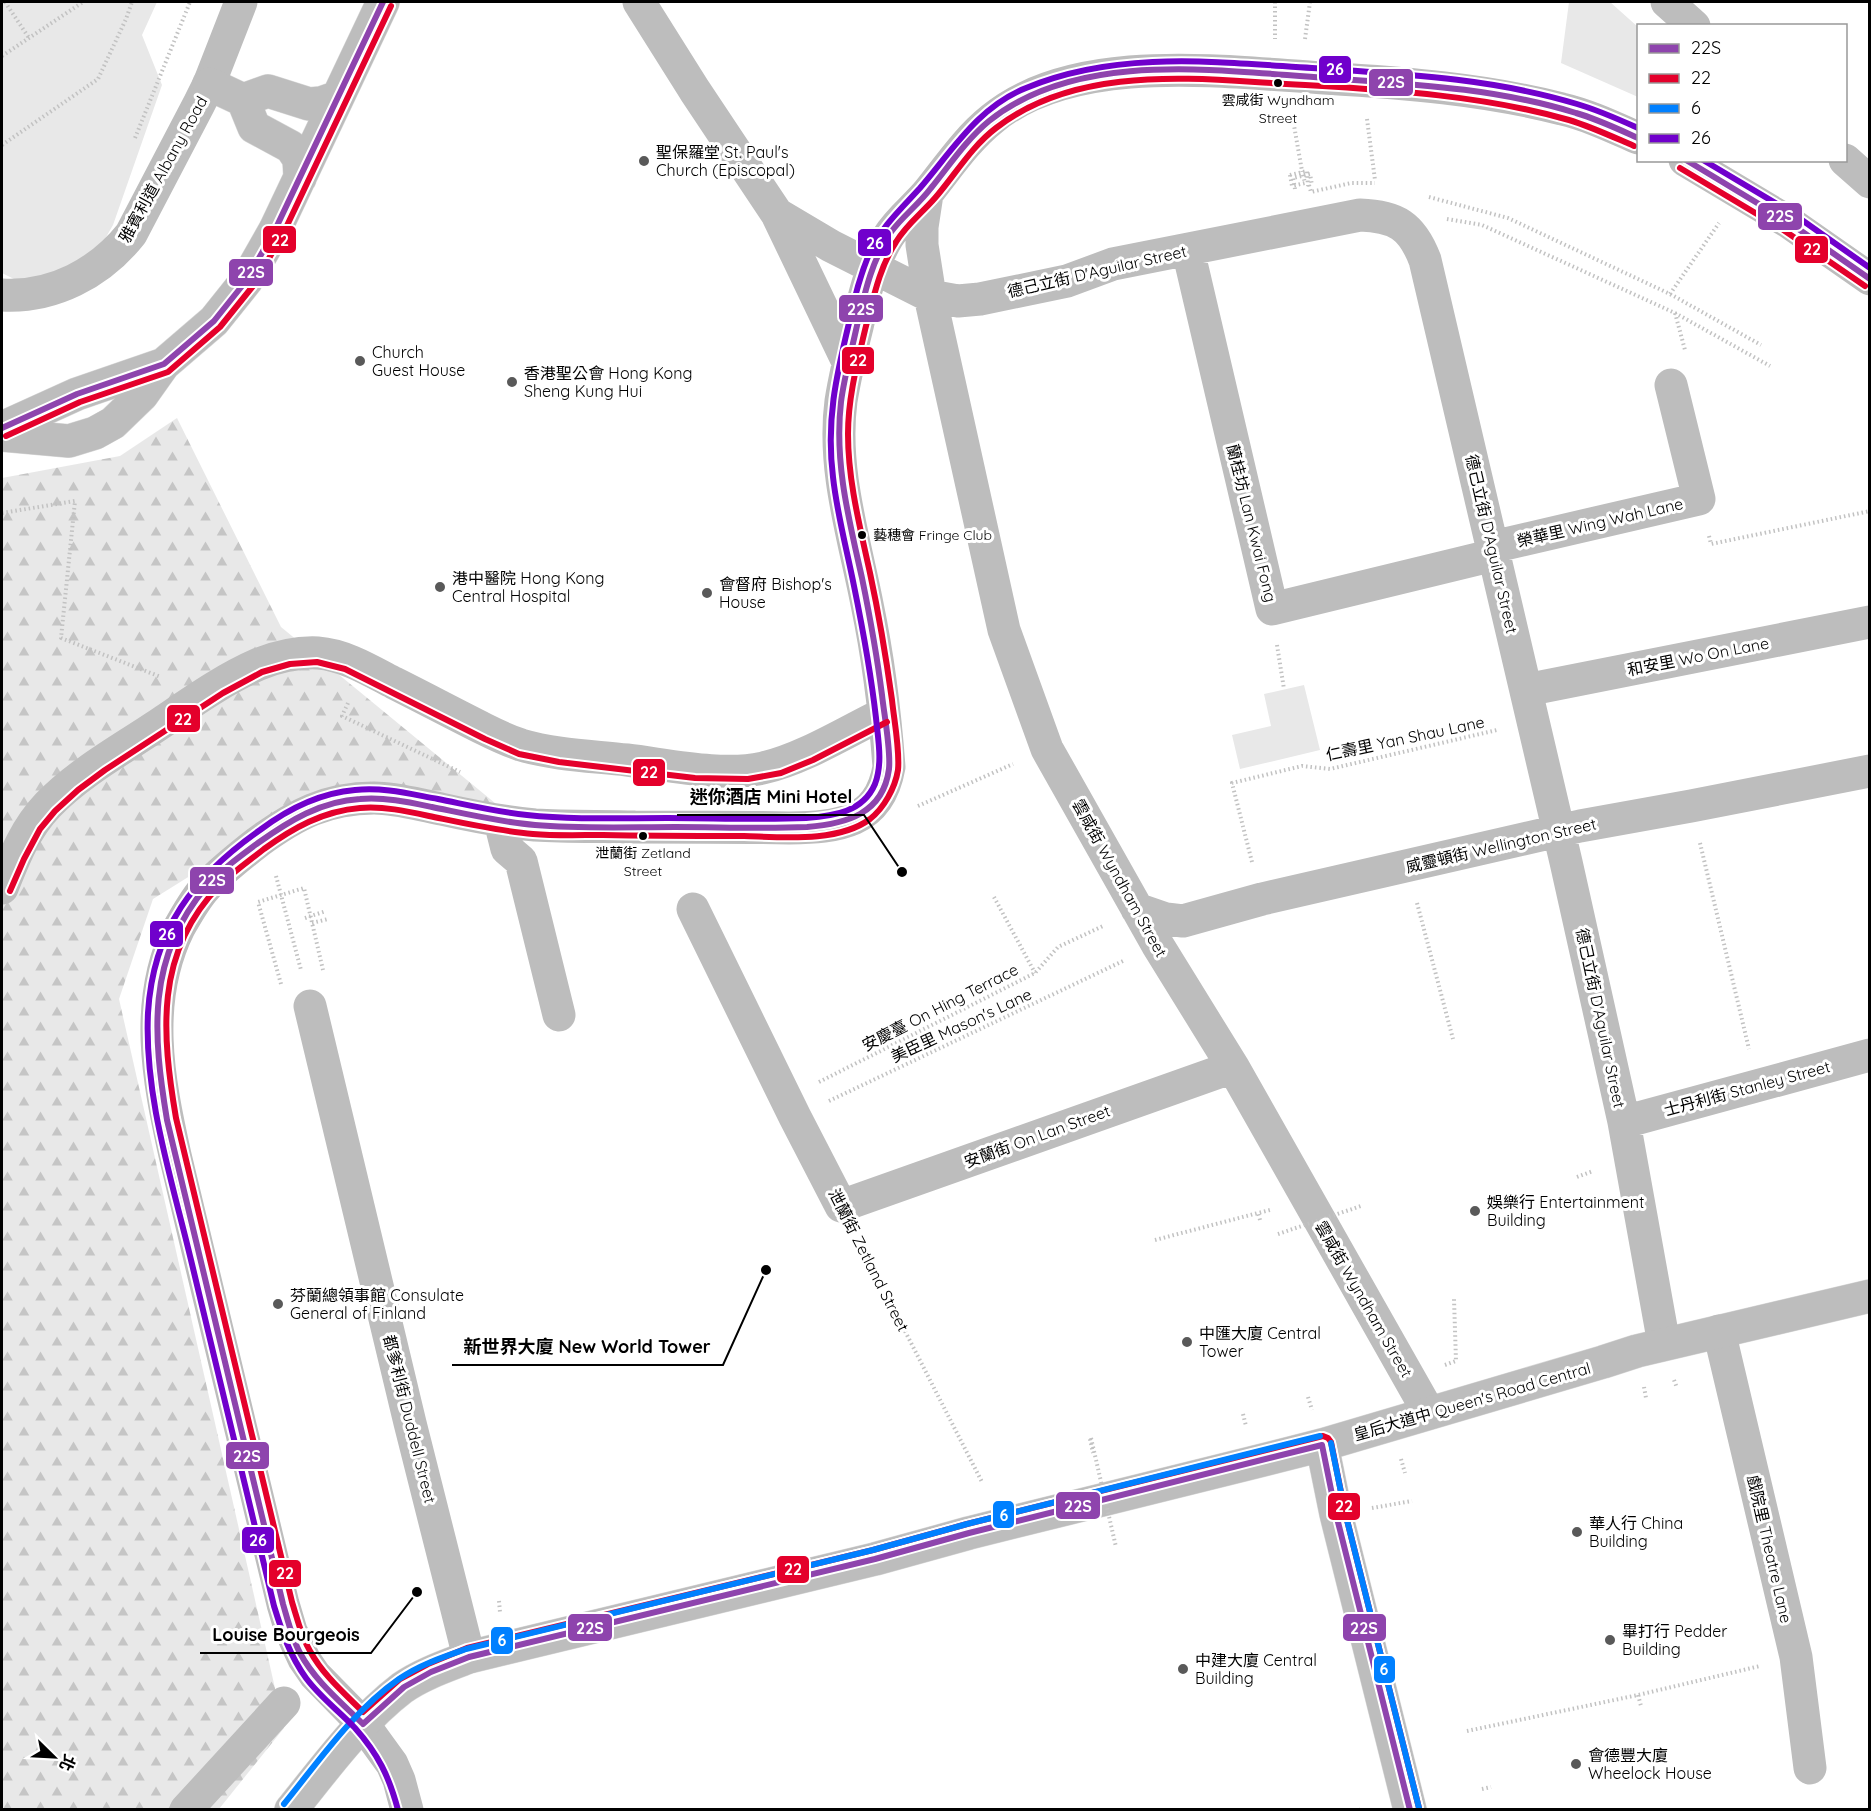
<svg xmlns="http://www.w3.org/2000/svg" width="1871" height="1811" viewBox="0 0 1871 1811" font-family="Quicksand,'Noto Sans TC',sans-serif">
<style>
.forest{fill:url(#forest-firs)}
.green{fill:#e8e8e8}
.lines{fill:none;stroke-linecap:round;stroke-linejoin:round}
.major-casing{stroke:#dbdbdb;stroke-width:34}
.path{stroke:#c2c2c2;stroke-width:4;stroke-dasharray:1.5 3;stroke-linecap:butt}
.minor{stroke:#bdbdbd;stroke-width:33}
.major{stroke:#bdbdbd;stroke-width:33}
.path-bridge{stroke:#c2c2c2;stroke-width:4;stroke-dasharray:1.5 3;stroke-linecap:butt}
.bus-1-casing{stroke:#fff;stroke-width:10}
.bus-2-casing{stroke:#fff;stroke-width:10}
.bus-3-casing{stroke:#fff;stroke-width:10}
.bus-4-casing{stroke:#fff;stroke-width:10}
.bus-1{stroke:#8e44ad;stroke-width:6}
.bus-2{stroke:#e4002b;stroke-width:6}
.bus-3{stroke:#0080ff;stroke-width:6}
.bus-4{stroke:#7000cc;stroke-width:6}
.bus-dot{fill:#000;stroke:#fff;stroke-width:2}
.poi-dot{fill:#595959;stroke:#fff;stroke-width:2}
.labels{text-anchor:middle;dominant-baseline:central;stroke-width:6;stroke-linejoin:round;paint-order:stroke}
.bus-label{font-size:14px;fill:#000;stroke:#fff}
.poi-label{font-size:16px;fill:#000;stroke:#fff;text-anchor:start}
.street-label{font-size:16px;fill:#000;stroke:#fff}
.leader{fill:none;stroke:#000;stroke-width:2}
.callout-dot{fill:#000;stroke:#fff;stroke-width:2}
.callout-label{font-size:18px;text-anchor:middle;font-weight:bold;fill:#000;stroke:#fff;stroke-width:6;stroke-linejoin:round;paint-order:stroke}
.line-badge{stroke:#fff;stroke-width:2}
.badge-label{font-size:16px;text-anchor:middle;font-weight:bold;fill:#fff}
</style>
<defs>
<pattern id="forest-firs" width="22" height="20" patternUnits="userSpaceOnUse" patternTransform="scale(1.5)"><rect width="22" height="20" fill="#e8e8e8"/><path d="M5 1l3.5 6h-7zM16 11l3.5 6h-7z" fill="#c5c5c5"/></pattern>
</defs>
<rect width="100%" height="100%" fill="#fff"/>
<path class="forest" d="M177 418 281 627 501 808 286 816 153 899 119 999 284 1728 219 1809 2 1810V478L120 456Z"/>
<path class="green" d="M2 2H157L142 35 162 85 113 225 90 265 20 282 2 273Z
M1569 2H1610L1638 27V97L1561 63Z
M1304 685 1320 750 1240 769 1232 735 1271 726 1264 694Z"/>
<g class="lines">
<g class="major-casing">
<path id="major" d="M209 84 243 100 254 127 291 147 299 159 300 178
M243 100 268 91 309 104 321 103 338 97
M2 428 77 394 164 364
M2 435 69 441 95 433 113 423 142 395 164 364 214 321 246 281 275 230 383 2
M1322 1445 1336 1514 1410 1810
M291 1810C325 1768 359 1721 402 1688 422 1674 446 1666 469 1657L875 1559 969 1533 1255 1462 1322 1445 1603 1362 1637 1351 1870 1296"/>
</g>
<path class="path" d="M5 2 29 38
M1275 2V39
M1305 39 1310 2
M2 56 83 2
M1292 114 1302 171
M1367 119 1375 180
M135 138 190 2
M2 145 98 79 126 19 132 2
M1290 175 1307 171 1308 186
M1295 189 1293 178 1310 174 1312 185
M1429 197 1508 218 1670 294 1761 345
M1447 219 1482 225 1675 313 1770 366
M1670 294 1719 223
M1675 313 1685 350
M2 513 75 501 61 638 161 677
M1709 536 1711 544 1870 511
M1277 645 1284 689
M348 703 342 716 460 772
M918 806 1013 764
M1700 843 1749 1049
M1252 862 1232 783 1302 766 1330 769 1497 730
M276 876 301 970
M994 897 1035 973
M1417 903 1453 1039
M312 923 328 919
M281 984 258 902 304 888 323 970
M819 1082 1035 973 1058 947 1103 926
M829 1101 1123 961
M1577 1177 1593 1171
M1260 1220 1258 1213 1270 1210
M858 1239 982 1482
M1155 1240 1258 1213
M1445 1365 1456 1361 1454 1299
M1674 1380 1677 1388
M1644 1387 1646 1398
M1308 1397 1312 1410
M1243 1414 1246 1426
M1090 1439 1093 1453
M1401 1459 1405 1473
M1372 1508 1412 1501
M499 1601 500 1612
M1638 1695 1641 1706
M1467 1731 1638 1695 1760 1666
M1482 1789 1491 1787
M1359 1810 1362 1809"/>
<path class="minor" d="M639 2 695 91 777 214 831 246 930 296 958 301 980 299 1067 281 1113 264 1360 215C1396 216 1412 226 1425 260L1566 862 1624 1122 1664 1344
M1667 2 1694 26
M1685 160 1787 221 1870 279
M1845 160 1870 182
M927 194 922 227V245L930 296 1004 630 1047 749 1157 944 1233 1067 1429 1413
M777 214 848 362
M1188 250 1272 609 1494 555
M2 295C53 298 100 273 131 234L199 104 209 84 241 2
M1492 547 1699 499 1671 385
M1526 690 1870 622
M500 821 507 849 521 861 559 1015
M2 888C14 858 25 829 48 805 79 773 119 751 155 727 188 705 222 680 259 664 277 657 299 652 318 653 345 655 371 671 394 683 424 698 454 714 484 729 496 735 509 741 521 745 555 755 592 756 627 760 669 765 722 777 763 768 803 759 846 732 883 714
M693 909 795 1117 841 1206 1233 1067
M1137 909 1166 919 1183 921 1262 899 1580 826 1691 806 1870 771
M310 1006 410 1423 469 1657
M1624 1122 1870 1055
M1719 1331 1796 1657 1810 1768
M186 1810 284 1703
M407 1810 399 1780 392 1764 363 1724 315 1675 304 1659 291 1631 283 1604 175 1155C158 1079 143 1001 179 928 187 914 195 899 206 887 222 870 240 856 258 842 295 815 326 798 374 798 397 798 419 805 441 809 472 816 503 822 535 825 568 827 602 826 635 827 686 827 738 827 789 828 838 827 879 824 889 767 885 712 878 657 867 604 854 537 832 469 841 401 845 376 851 351 857 327 864 296 871 265 888 237 899 219 916 207 929 191 949 166 967 139 992 119 1074 51 1224 72 1324 78 1404 83 1484 89 1562 109 1588 115 1613 127 1638 138"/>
<use href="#major" class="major"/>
<path class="path-bridge" d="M1290 175 1292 186 1305 183 1302 171
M1309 185 1311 192 1351 183H1375
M305 918 326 911
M1278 1234 1361 1206
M1091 1438 1116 1547"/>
<g class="bus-1-casing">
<path id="bus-1" d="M1686 160 1787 221 1870 279
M2 428 77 394 164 364 214 321 246 281 275 230 383 2
M1322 1445 1336 1514 1410 1810
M363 1724C341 1702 315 1681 300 1653 292 1638 288 1621 283 1604L167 1120C153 1035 146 958 206 887 221 870 239 857 258 843 289 821 321 801 360 799 385 797 408 802 432 807 466 814 500 822 535 825 581 829 629 827 675 827 719 827 763 829 807 827 846 824 883 814 889 769 891 750 884 714 882 695 877 656 870 617 862 578 849 520 834 462 841 402 844 378 851 353 856 330 864 296 871 261 891 232 903 216 919 204 931 188 949 166 966 140 989 121 1079 49 1220 71 1327 78 1410 84 1496 88 1576 113 1597 119 1618 129 1638 138
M363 1724 404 1687 431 1672 469 1657 875 1559 969 1533 1322 1445"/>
</g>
<g class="bus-2-casing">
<path id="bus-2" d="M1680 168 1782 229 1865 286
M6 436 80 402 168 372 220 327 253 286 283 234 391 6
M10 891 24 859 40 829 55 811 78 790 105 770 223 693 262 672 290 664 317 662 345 669 485 739 519 754 559 762 695 778 748 779 781 773 813 760 887 722
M1419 1808 1345 1512 1331 1442 1328 1438 1323 1436 967 1524 873 1550 467 1648 428 1664 400 1679 363 1712C344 1693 323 1675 310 1651 301 1636 297 1618 292 1602L176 1118C162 1035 154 953 219 886 233 872 249 861 264 849 293 828 323 811 360 808 383 806 406 811 429 816 463 823 498 831 533 834 556 836 580 835 603 835 650 836 697 836 744 836 781 837 838 843 870 819 884 808 895 788 898 770 900 750 894 720 892 700 886 657 879 615 870 573 860 527 848 481 848 434 848 398 857 364 865 330 873 300 879 268 896 242 906 225 922 213 935 198 955 175 971 147 996 128 1068 72 1169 76 1255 82 1360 89 1468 91 1569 120 1592 127 1613 137 1634 146"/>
</g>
<g class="bus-3-casing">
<path id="bus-3" d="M1331 1443 1345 1512 1419 1808
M284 1804C319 1761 353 1711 399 1679 419 1665 443 1657 466 1649L873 1550 967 1524 1320 1436"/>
</g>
<g class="bus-4-casing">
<path id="bus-4" d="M1703 160 1792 213 1870 268
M398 1810C389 1776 378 1754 355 1728 339 1711 320 1697 306 1678 290 1656 282 1632 274 1606 246 1491 219 1375 191 1260 172 1180 144 1096 148 1013 153 929 193 877 260 830 288 809 320 793 355 790 384 787 410 794 438 799 468 805 497 812 527 815 573 820 621 818 667 818 713 818 760 820 806 818 834 816 863 812 875 784 883 763 878 739 876 718 871 674 863 630 854 586 847 550 837 514 833 477 826 421 836 377 849 323 854 299 860 275 870 252 882 226 901 209 920 188 952 151 978 107 1026 88 1117 50 1217 62 1312 68 1401 74 1491 78 1577 104 1598 110 1618 119 1638 128"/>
</g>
<use href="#bus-1" class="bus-1"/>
<use href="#bus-2" class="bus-2"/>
<use href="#bus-3" class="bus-3"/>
<use href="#bus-4" class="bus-4"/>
</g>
<g class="bus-dot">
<circle cx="1278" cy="83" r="5"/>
<circle cx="862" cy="535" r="5"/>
<circle cx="643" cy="836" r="5"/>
</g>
<g class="poi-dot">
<circle cx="644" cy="161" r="6"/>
<circle cx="360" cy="361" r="6"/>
<circle cx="512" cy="382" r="6"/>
<circle cx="440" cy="587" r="6"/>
<circle cx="707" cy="593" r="6"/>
<circle cx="1475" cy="1211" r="6"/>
<circle cx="278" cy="1304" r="6"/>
<circle cx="1187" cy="1342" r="6"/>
<circle cx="1577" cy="1532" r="6"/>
<circle cx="1610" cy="1640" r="6"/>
<circle cx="1183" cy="1669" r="6"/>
<circle cx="1576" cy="1764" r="6"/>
</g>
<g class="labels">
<g class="bus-label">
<text x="1278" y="100">雲咸街 Wyndham<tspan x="1278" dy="18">Street</tspan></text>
<text x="873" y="535" text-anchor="start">藝穗會 Fringe Club</text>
<text x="643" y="853">泄蘭街 Zetland<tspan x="643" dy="18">Street</tspan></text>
</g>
<g class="poi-label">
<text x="656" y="152">聖保羅堂 St. Paul's<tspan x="656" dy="18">Church (Episcopal)</tspan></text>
<text x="372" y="352">Church<tspan x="372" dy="18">Guest House</tspan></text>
<text x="524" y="373">香港聖公會 Hong Kong<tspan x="524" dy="18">Sheng Kung Hui</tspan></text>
<text x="452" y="578">港中醫院 Hong Kong<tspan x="452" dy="18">Central Hospital</tspan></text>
<text x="719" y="584">會督府 Bishop's<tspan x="719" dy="18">House</tspan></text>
<text x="1487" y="1202">娛樂行 Entertainment<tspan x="1487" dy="18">Building</tspan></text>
<text x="290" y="1295">芬蘭總領事館 Consulate<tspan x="290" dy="18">General of Finland</tspan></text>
<text x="1199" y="1333">中匯大廈 Central<tspan x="1199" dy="18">Tower</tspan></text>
<text x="1589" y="1523">華人行 China<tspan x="1589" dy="18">Building</tspan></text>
<text x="1622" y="1631">畢打行 Pedder<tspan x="1622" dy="18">Building</tspan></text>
<text x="1195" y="1660">中建大廈 Central<tspan x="1195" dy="18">Building</tspan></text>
<text x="1588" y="1755">會德豐大廈<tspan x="1588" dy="18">Wheelock House</tspan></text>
</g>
<g class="street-label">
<text transform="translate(163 169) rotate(-61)">雅賓利道 Albany Road</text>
<text transform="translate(1097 271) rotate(-13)">德己立街 D'Aguilar Street</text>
<text transform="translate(1600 522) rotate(-13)">榮華里 Wing Wah Lane</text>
<text transform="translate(1252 523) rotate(76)">蘭桂坊 Lan Kwai Fong</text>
<text transform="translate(1492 544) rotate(77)">德己立街 D'Aguilar Street</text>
<text transform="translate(1698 656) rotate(-11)">和安里 Wo On Lane</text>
<text transform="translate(1405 738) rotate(-12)">仁壽里 Yan Shau Lane</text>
<text transform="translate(1501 845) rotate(-13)">威靈頓街 Wellington Street</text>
<text transform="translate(1120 878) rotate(61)">雲咸街 Wyndham Street</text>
<text transform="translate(940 1007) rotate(-27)">安慶臺 On Hing Terrace</text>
<text transform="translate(1601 1018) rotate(78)">德己立街 D'Aguilar Street</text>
<text transform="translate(961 1025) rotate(-25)">美臣里 Mason's Lane</text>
<text transform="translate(1747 1088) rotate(-15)">士丹利街 Stanley Street</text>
<text transform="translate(1037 1136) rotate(-20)">安蘭街 On Lan Street</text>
<text transform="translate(869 1260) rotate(63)">泄蘭街 Zetland Street</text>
<text transform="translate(1364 1299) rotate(60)">雲咸街 Wyndham Street</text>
<text transform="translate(1472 1401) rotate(-16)">皇后大道中 Queen's Road Central</text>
<text transform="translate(410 1419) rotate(76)">都爹利街 Duddell Street</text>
<text transform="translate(1770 1549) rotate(77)">戲院里 Theatre Lane</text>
</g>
</g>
<path class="leader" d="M902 872L864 815H677M766 1270L723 1365H452M417 1592L371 1653H200"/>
<g class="callout-dot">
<circle cx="902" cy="872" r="6"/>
<circle cx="766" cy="1270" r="6"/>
<circle cx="417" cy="1592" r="6"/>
</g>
<g class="callout-label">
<text x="771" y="803">迷你酒店 Mini Hotel</text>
<text x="587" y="1353">新世界大廈 New World Tower</text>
<text x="286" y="1641">Louise Bourgeois</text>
</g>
<g class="line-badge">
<rect x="1318" y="55" width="34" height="29" rx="6" fill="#7000cc"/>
<rect x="1368" y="68" width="46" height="29" rx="6" fill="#8e44ad"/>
<rect x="1757" y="202" width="46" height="29" rx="6" fill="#8e44ad"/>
<rect x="262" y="225" width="35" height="29" rx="6" fill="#e4002b"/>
<rect x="857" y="228" width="35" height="29" rx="6" fill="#7000cc"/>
<rect x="1794" y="235" width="35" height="29" rx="6" fill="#e4002b"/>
<rect x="228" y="258" width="46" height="29" rx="6" fill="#8e44ad"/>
<rect x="838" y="294" width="46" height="29" rx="6" fill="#8e44ad"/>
<rect x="841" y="346" width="34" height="29" rx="6" fill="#e4002b"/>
<rect x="166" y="704" width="35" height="29" rx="6" fill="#e4002b"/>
<rect x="632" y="758" width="34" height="29" rx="6" fill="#e4002b"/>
<rect x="189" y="866" width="46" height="29" rx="6" fill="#8e44ad"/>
<rect x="149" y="920" width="35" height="28" rx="6" fill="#7000cc"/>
<rect x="225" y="1441" width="45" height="29" rx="6" fill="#8e44ad"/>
<rect x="1055" y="1491" width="46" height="29" rx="6" fill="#8e44ad"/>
<rect x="1327" y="1492" width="34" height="29" rx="6" fill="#e4002b"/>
<rect x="992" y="1500" width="23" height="29" rx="6" fill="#0080ff"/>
<rect x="241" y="1526" width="34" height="28" rx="6" fill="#7000cc"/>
<rect x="776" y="1555" width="34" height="29" rx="6" fill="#e4002b"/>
<rect x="268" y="1559" width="34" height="29" rx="6" fill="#e4002b"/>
<rect x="567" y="1613" width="46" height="29" rx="6" fill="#8e44ad"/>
<rect x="1342" y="1613" width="45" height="29" rx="6" fill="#8e44ad"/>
<rect x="490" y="1626" width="24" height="29" rx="6" fill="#0080ff"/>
<rect x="1373" y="1655" width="23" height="29" rx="6" fill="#0080ff"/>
</g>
<g class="badge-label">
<text x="1335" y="75">26</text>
<text x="1391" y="88">22S</text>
<text x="1780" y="222">22S</text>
<text x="280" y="246">22</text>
<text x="875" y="249">26</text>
<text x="1812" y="255">22</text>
<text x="251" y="278">22S</text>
<text x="861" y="315">22S</text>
<text x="858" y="366">22</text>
<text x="183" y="725">22</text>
<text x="649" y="778">22</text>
<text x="212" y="886">22S</text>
<text x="167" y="940">26</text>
<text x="247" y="1462">22S</text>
<text x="1078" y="1512">22S</text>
<text x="1344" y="1512">22</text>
<text x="1004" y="1521">6</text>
<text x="258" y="1546">26</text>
<text x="793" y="1575">22</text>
<text x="285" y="1579">22</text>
<text x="590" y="1634">22S</text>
<text x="1364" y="1634">22S</text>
<text x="502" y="1646">6</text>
<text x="1384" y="1675">6</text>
</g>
<rect width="1871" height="1811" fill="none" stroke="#000000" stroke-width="6"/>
<rect x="1637" y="24" width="210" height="138" fill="#ffffff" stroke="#999999" stroke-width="1.5"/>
<rect x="1649" y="44" width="30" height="9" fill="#8e44ad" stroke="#999999" stroke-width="1.5"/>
<text x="1691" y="54" font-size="18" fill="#000000">22S</text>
<rect x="1649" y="74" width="30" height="9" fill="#e4002b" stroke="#999999" stroke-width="1.5"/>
<text x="1691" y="84" font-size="18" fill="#000000">22</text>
<rect x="1649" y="104" width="30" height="9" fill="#0080ff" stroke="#999999" stroke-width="1.5"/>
<text x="1691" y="114" font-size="18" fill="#000000">6</text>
<rect x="1649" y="134" width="30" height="9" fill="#7000cc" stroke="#999999" stroke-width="1.5"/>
<text x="1691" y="144" font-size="18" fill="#000000">26</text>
<g transform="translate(54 1757) rotate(114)" stroke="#ffffff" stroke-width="4.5" paint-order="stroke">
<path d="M0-4.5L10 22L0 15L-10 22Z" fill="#000000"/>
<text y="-9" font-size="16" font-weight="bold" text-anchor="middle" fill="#000000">北</text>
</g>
</svg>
